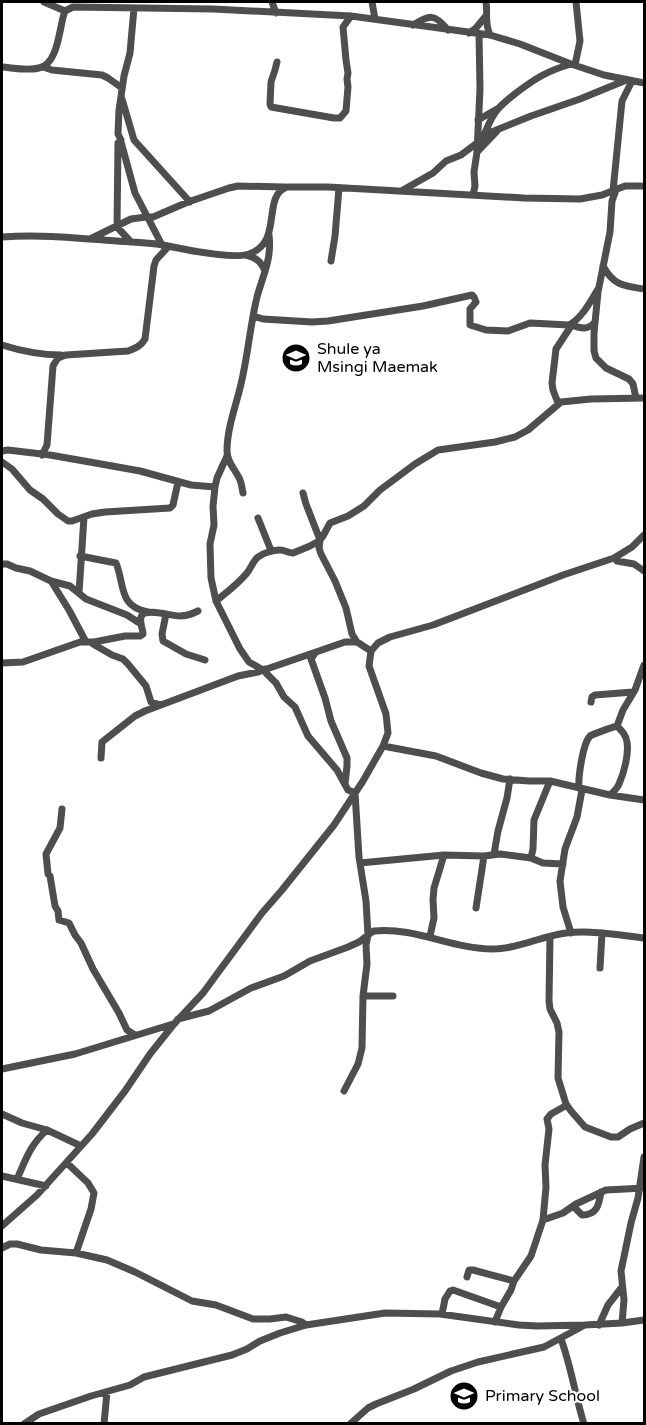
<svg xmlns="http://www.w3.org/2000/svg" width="646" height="1425" viewBox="0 0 646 1425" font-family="'Varela Round',sans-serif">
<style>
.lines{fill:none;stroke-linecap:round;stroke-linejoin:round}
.street{stroke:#4e4e4e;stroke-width:7}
.labels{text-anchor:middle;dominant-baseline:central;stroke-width:4.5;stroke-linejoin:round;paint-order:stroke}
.poi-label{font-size:16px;fill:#000;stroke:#fff;text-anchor:start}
</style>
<rect width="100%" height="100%" fill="#fff"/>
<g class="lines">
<path class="street" d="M44 2 65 11
M272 2 276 13
M372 2 375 19
M486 2C488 15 484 21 490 35
M413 25C430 15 434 13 448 30
M469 33 476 28 485 17
M277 62 275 70 271 82 270 104 271 107 334 118H340L346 111 348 87 347 79 348 73 346 60 343 27 351 16
M575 65 580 41 576 2
M2 67C14 68 27 71 39 68 58 64 59 30 64 14L65 11 73 7 213 9 351 16 490 35 520 44 571 64 604 75 644 83
M43 67 52 70 102 75 108 78 122 88
M122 99 134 140 190 202
M478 120 497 109
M484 135C488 126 491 117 498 109 503 103 510 98 516 93 536 78 547 71 571 64
M121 142 135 193 162 245
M477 152 497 131
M403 190 433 173 446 161 461 155 477 143 484 135 531 116 580 99 624 81
M616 190 612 201 610 232 598 292 594 333V351L596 358 606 368 629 379 633 384 636 398
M613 191 622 101 632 81
M473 195 475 186 474 172 477 152 480 89 479 34
M2 237C40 234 78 238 117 241 132 242 148 242 163 245 182 249 232 260 249 254 284 242 261 196 287 187H328L524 198 580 199 602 195 625 186H644
M92 238 131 219 146 217H153L188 202 229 188 238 186 284 187
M131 242 117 227 118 143 121 140 118 134 119 110 124 76 130 53 134 8
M245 255C255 257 261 261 265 271
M331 261 335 236 339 188
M603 266C614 286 624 286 644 289
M253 316 263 319 312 322 328 321 423 306 472 295 474 297 476 302 470 309V325L486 330 508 331 530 323 569 325C582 318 591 301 598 289
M572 325C582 329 588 330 595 322
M2 345C21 351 41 355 61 355
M558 403 553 390 552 383 556 349 573 323
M2 451 8 450 50 455 101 464 140 471 191 485 215 487
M42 455 47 445 53 366C57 359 58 357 66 355L128 351C136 348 141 346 145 339L154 266 156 260 168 247
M227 456 217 478 215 487 213 506 214 525 210 544 211 578 216 601 240 649 249 662 263 670
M2 462 12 469 30 490 43 499 58 514 68 521H72L92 514 105 512 170 508 173 505 178 482
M243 493C242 489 242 484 240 480 236 470 227 463 227 451 227 428 236 406 241 384 248 355 250 326 257 297 263 275 272 259 269 235
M303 493 306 504 320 540 319 548 321 554 335 581 346 608 352 634 357 642
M258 518 270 548 272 551
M80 556 116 563C125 585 118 606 148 612
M614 558 617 561 634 564 644 571
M2 564H7L16 568 30 571 51 581 70 586 86 599 127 615 141 624
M51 581 69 610 86 642
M79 593 84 517
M216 601C227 592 238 584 247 573 251 568 253 561 258 557 263 553 273 550 280 550 285 550 288 553 293 553L310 546 319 541 323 536 330 523 348 516 364 506 380 490 415 464 438 450 495 442 515 437 528 430 561 402 591 399 644 398
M166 614 162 634 163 641 186 654 205 660
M93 644 112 655 123 659 128 664 146 686 151 702 161 705
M315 653 311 659 325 698 331 721 347 758V766L345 784
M2 663 23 662 80 642H94L125 636H140L143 634C143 628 138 621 142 615 148 608 171 616 180 616 186 616 192 614 198 611
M265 669 266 673 276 683 284 697 295 707 308 736 337 770 348 790 355 793 359 857 366 901 368 935 366 945 367 964 363 996 362 1048 358 1064 344 1091
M591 702 592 697 595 695 633 692
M383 746 436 756 481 773 503 779 529 781H550L610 795 644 800
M101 758 102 742 135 716 145 711 238 676 258 672 345 642H357L371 651
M579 788C578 777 583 743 590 736 593 734 613 727 617 726L623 710 635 690 644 665
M610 795C613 792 617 789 619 784 624 773 629 754 627 742 626 735 622 731 617 726
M62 809 60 828 46 854 48 874 50 876 55 906 58 911 59 920 69 923 75 935 81 943 93 969 119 1013 127 1030 135 1035
M494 854 498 831 507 798 510 779
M531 858 533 849 534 820 550 781
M360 863 444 855 484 856 500 854 531 858 543 863 563 864
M476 908 484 856
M571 933 563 907 560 881 565 849 577 817 582 790
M430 936 434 918 433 900 434 888 444 855
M550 937 549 1001 550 1009 557 1023 559 1032 558 1078 566 1104 571 1111 585 1127 611 1137H618L630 1129 644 1123
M600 968 602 933
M363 996H393
M178 1019 209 1011 251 988 284 976 310 961 348 947 359 942 372 932 374 931C416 927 452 949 493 949 518 949 541 936 566 933 592 930 619 935 644 938
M2 1069 75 1054 173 1024
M2 1114 22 1123 47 1130 81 1146
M67 1163 88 1183 94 1193 91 1209 76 1253
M2 1176 46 1186
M17 1179C26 1159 30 1145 47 1130
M573 1206 582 1215C597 1215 599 1205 601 1192
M543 1220 563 1213 576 1204 606 1190 644 1188
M2 1226 37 1195 92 1134 125 1091 150 1054 174 1024 203 993 262 913 282 890 334 825 363 781 383 746 388 733 386 714 369 666 371 651 378 643 390 637 433 625 563 575 614 558 632 547 644 535
M2 1248 10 1244H17L41 1250 76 1253 107 1260 135 1272 192 1301 216 1305 253 1319H270L286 1317 302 1322 306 1325
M467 1277 469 1270H473L514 1281
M442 1314 445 1299 450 1291 453 1290 501 1307
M495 1322 501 1307 511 1290 514 1281 531 1256 543 1220 546 1187 545 1165 549 1129 547 1119 551 1114 567 1105
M622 1323 624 1300 621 1271 631 1223 638 1198 644 1157
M599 1325 608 1305 622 1287
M561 1339C571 1366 575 1395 584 1424
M24 1424 39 1414 91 1396 130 1385 144 1377 232 1355 247 1349 260 1341 280 1333 306 1325 385 1313 440 1314 519 1325 537 1326 585 1325 622 1323 644 1320
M104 1424 107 1392
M350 1424 368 1408 376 1404 414 1389 451 1371 478 1362 544 1347 583 1326"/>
</g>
<defs>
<g id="school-disc" transform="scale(1.5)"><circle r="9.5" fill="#000" stroke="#fff"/><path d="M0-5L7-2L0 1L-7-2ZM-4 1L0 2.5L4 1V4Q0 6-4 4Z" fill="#fff"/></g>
</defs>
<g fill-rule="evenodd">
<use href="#school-disc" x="296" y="358"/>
<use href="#school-disc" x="464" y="1396"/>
</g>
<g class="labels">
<g class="poi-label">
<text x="317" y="349">Shule ya<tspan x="317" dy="18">Msingi Maemak</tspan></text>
<text x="485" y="1396">Primary School</text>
</g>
</g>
<rect width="646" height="1425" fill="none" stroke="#000000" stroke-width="6"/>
</svg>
